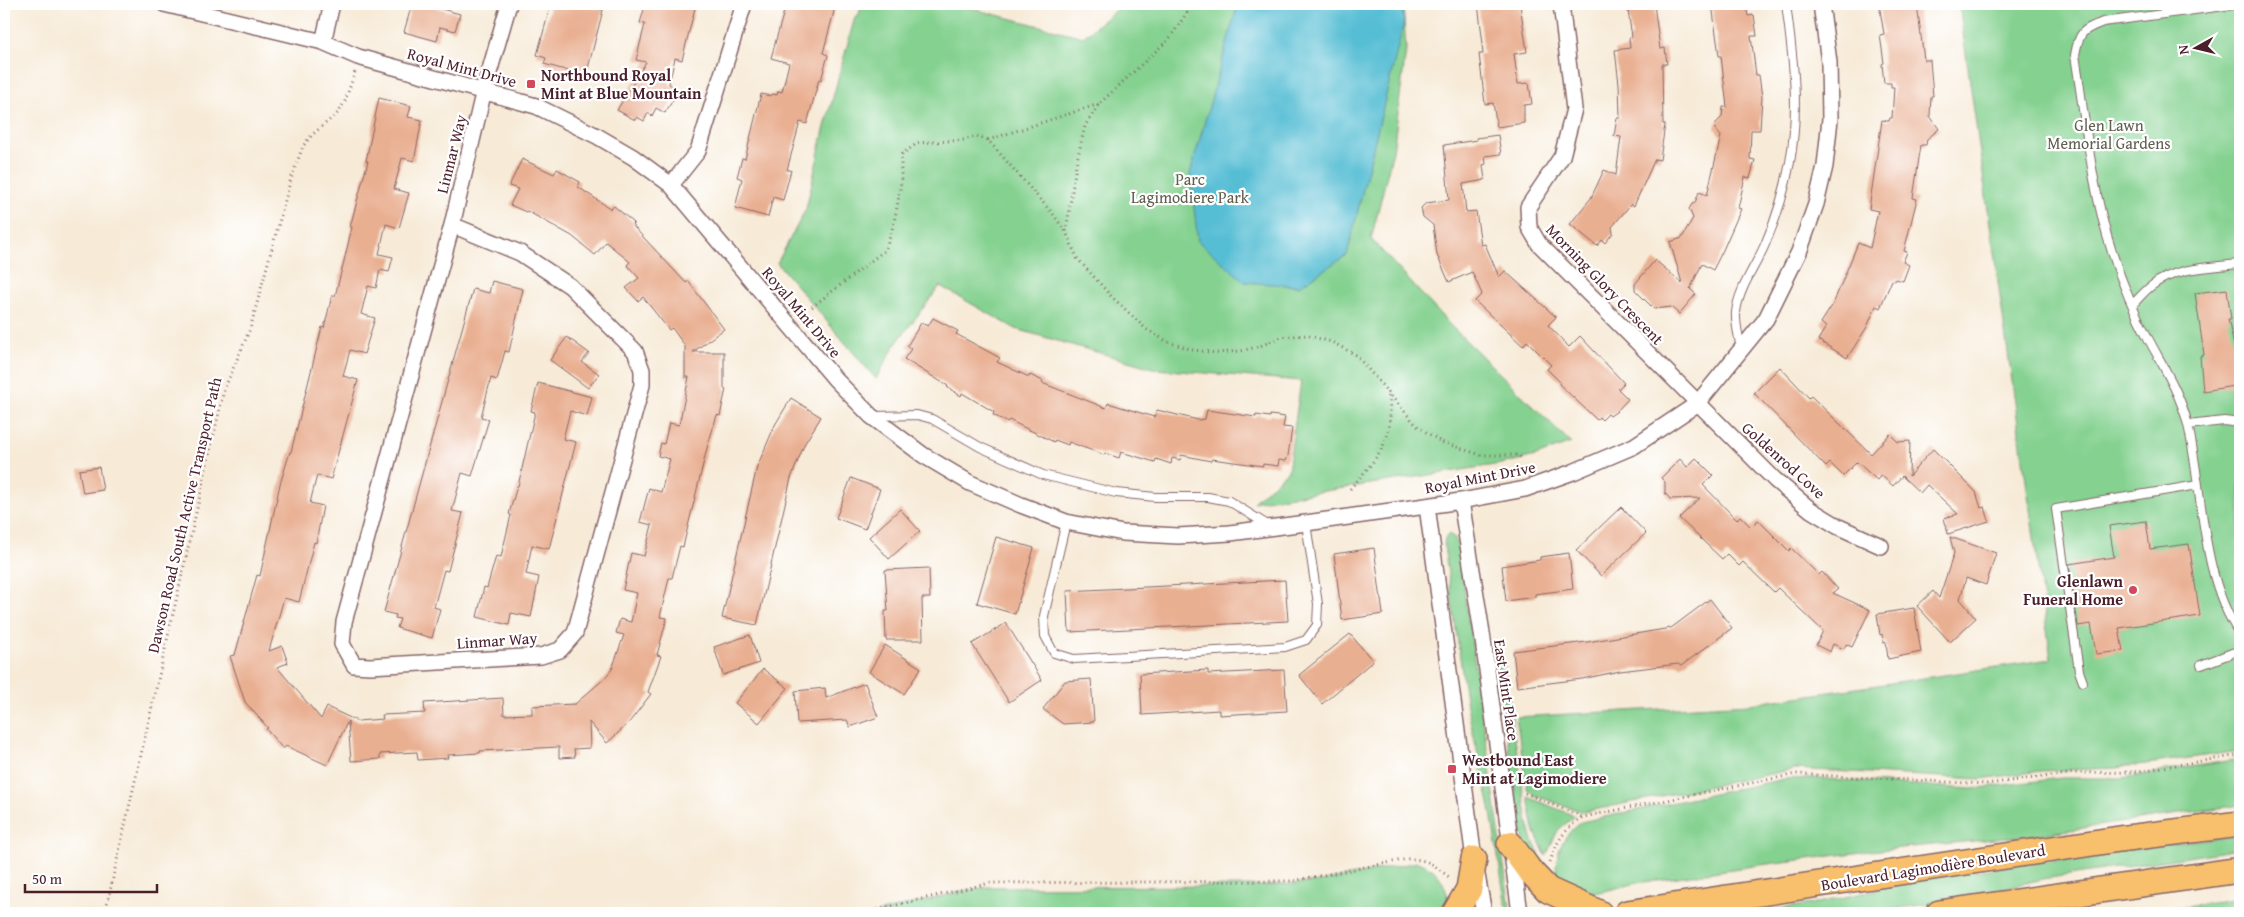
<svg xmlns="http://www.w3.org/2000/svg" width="2244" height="917" viewBox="0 0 2244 917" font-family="'Gentium Book Plus',serif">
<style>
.green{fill:#84d190;stroke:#67785e}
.water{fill:#56bed4;stroke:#506e80}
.building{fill:#e9af91}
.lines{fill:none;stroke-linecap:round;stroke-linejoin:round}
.service-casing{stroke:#876668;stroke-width:10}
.minor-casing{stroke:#876668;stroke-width:18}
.primary-casing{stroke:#876668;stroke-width:28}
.path{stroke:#876668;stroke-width:3;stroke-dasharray:1 4;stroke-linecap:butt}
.service{stroke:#fff;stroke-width:8}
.minor{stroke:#fff;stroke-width:15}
.primary{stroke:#f8bf6c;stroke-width:25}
.poi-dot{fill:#d1495b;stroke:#fff;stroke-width:2}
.labels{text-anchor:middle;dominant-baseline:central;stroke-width:4.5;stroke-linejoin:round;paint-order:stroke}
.street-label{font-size:16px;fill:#4a1f2b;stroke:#fff}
.poi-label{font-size:16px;font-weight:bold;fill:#4a1f2b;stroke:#fff;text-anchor:start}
.park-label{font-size:16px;fill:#5e5d4e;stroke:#fff}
</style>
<rect width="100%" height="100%" fill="#fff"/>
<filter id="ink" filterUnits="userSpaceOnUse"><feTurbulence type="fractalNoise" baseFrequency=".02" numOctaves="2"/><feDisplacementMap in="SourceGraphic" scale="10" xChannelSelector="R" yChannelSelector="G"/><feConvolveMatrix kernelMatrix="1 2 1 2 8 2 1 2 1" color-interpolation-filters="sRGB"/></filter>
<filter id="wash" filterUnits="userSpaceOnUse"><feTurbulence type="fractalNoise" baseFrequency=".0096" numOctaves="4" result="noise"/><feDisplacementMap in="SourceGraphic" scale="20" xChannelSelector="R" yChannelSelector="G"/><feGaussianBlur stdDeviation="1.12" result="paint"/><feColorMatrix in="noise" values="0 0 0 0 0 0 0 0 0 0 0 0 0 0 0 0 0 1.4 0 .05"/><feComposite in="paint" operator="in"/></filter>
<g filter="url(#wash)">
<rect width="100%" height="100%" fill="#f7ebd8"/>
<path class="green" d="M862 4H954L1083 37 1123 4H1403L1406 50 1393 151 1371 239 1450 325 1571 443 1536 456 1501 464 1253 502 1288 471 1301 381 1156 369 1016 329 940 286 895 345 876 379 777 263 806 209 823 134 855 17H858Z
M1959 4H2240V751L2116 768 2041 771 1980 779 1795 769 1583 812 1536 796 1527 788 1516 717 1750 704 2051 659Z
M1449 534 1455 538 1458 547 1510 907 1508 909 1506 907 1491 812 1467 706 1444 546 1445 538Z
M1500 641 1528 823 1533 841 1551 879 1529 853 1521 832 1496 660V646Z
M2240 759V805L2036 835 1870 851 1760 865 1637 883 1600 892 1580 893 1557 884C1554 858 1559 838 1581 822L1784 779 1812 778 1971 789 2062 778H2122Z
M1528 797 1575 816 1558 830 1546 856 1534 830Z
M2240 836V849L2043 879 1942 902 1866 913H1752L1824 902 1925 878 2188 841Z
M1417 862C1438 868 1444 881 1449 901L1445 909 1440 913H877L967 890 989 887 1262 886 1320 882Z
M2240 899V913H2142H2146Z"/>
<path class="water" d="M1238 4H1402L1404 22 1347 255 1299 286 1245 282 1198 241 1190 174Z"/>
<g id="blocks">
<path class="building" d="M412 4H423L460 14 455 31 440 27 437 41 404 32Z
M551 4H579L603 10 586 76 544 64 546 58 537 55Z
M655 4H696L682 60 675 58 669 84 679 90 665 113 656 108 652 116 648 113 644 121 637 117 635 120 617 110 646 62 636 60 645 24 640 23 645 6 654 9Z
M786 4H836L823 53 828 55 821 80 819 79 807 124 800 122 787 170H791L783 200 773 197 768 217 735 208 742 179 737 177 742 158 745 159 761 94 771 96 772 94 777 95 778 91 782 92 789 63 771 58Z
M1478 4H1520L1527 52 1514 54 1518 84 1529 83 1532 104 1524 105V123L1497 127 1493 103 1485 104 1479 54H1483L1482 44H1483Z
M1627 4H1654L1660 49 1665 48 1667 64H1662L1663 124H1665L1660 160 1655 159 1634 206 1631 204 1612 227 1613 233 1605 243 1602 240 1597 246 1570 224 1591 198 1604 170 1616 175 1621 137 1614 136 1617 118H1620L1619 84 1615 50 1630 48 1629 38 1632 37Z
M1712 4H1746L1748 16 1754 15 1757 36H1751L1756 75H1759L1762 97 1760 130H1751L1750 159 1755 160 1750 178 1745 177 1738 208 1741 209 1723 250 1713 270 1702 264 1690 289 1696 294 1679 314 1671 307 1654 309 1635 290V284L1655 260 1682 283 1670 242 1682 238 1693 218 1689 209 1692 204 1695 203 1699 192 1707 195 1721 136 1715 129 1716 123 1722 117 1723 107H1727L1721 56H1719Z
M1879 4H1917L1924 60H1930L1933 96H1931L1930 116 1939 129 1927 139 1926 145H1921L1913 198 1917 199 1904 251 1907 252 1903 262 1909 265 1903 281 1896 279 1895 281 1892 280 1880 308 1876 306 1867 327 1847 358 1818 340 1826 327 1821 323 1833 304 1858 243 1870 248 1878 211 1869 209 1882 120 1889 121 1890 118H1892L1894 87H1891V83H1884L1882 64 1884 63 1880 35 1884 34Z
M379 98 411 106 408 117 422 120 414 161 402 158 394 189 409 193 399 228 386 224 379 254 393 257 389 272 380 270 376 288 368 286 361 314 375 318 364 354 350 350 343 376 358 380 331 479 317 475 310 503 323 506 316 543 314 542 299 602 284 598 269 651 282 646 288 663 277 667 321 719 327 707 357 721 383 719 382 715 425 713 424 703 503 698 504 715 532 714V706L575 704 605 678 612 669 624 635 616 633 620 619 631 622 637 593 623 590 631 553 644 556 652 525 640 522 649 488 661 492 670 459 658 456 661 443 664 444 669 423 679 425 689 377H685V346L672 328 669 330 643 297 638 301 626 288 639 278 627 265 630 262 606 242 595 255 572 236 527 211 526 212 510 205 518 189 509 186 522 159 554 174 557 169 580 182 578 187 611 209 614 206 634 223 632 225 686 283 688 281 724 329 693 352H724V389H726L720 416 717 415 707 448 683 547 680 546 672 578H669L660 617 667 618 657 655 661 656 648 692 651 694 628 724 607 743 589 722 590 748 574 749 575 757 559 758V747L480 751V753L447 755 448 758 418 760 417 752 380 754V759L351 761 348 721 327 765 286 746 283 749 266 729 268 728 245 702 230 656 235 655 257 575 260 576 280 484 290 452H291L322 327 324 328 332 296H335L344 261 352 227H350L368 161H366Z
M1498 135 1501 154 1485 156 1486 164 1483 165 1485 180 1463 184 1466 212 1476 211 1481 245 1485 244 1499 277 1505 271 1556 317 1548 325 1569 347 1580 336 1624 383 1618 389 1628 399 1616 412 1610 416 1608 414 1602 420 1599 417 1597 420 1559 384 1560 382 1547 369 1551 365 1527 341 1523 346 1475 301 1482 294 1472 272 1449 282 1437 255 1433 225 1423 217 1421 208 1426 203 1449 200 1444 145 1477 140 1476 138Z
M492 281 523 289 509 352 505 351 497 380 491 378 481 417 489 419 472 476 462 473 452 511 463 513 448 571 444 570 434 607 440 609 432 638 397 628 400 619 395 618 396 615 384 612 473 289 489 293Z
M2227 289 2231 319H2228L2235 350H2240V385L2203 391 2200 356 2204 355 2195 293Z
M933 318 958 331 956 334 1000 358 997 362 1029 377 1030 375 1043 381 1042 383 1106 408 1108 403 1154 417 1157 410 1198 420 1205 419 1207 410 1256 417V415L1270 417V415L1285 417 1283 427 1292 428 1288 456 1286 461 1279 460 1278 466 1263 464V466L1212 459 1211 461 1181 455 1180 460 1172 458 1171 464 1156 459 1155 462 1121 452 1119 458 1105 453 1104 455 1069 442 1068 445 1055 440 1054 442 1009 420 1007 422 993 415 994 412 962 393 961 396 947 387 948 386 904 359 911 349 907 346 921 323 928 326Z
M567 337 589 353 582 362 599 374 588 388 550 360Z
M1780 367 1809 398 1811 396 1871 454 1890 434 1898 442 1910 441 1909 476 1933 449 1976 492 1981 508 1985 507 1989 521 1948 534 1944 518 1958 514 1927 485 1920 493 1902 476 1893 486 1881 475 1877 480 1857 462 1843 476 1830 463 1826 467 1754 393Z
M538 383 592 397 587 416 570 411 563 439 576 442 549 549 532 545 526 574 539 577 531 617 511 613 509 625 477 617 484 587 487 588 496 556 501 557 511 515 509 514 517 486H518L535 412 531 411Z
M791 398 821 417 805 443 791 478 757 625 722 618 757 467 775 425Z
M1696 458 1713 475 1703 485 1737 520 1740 516 1751 527 1758 520 1789 551 1791 548 1819 575 1822 572 1838 589 1833 593 1870 610 1852 647 1846 644 1844 649 1833 644 1830 652 1816 645 1823 631 1778 588 1774 592 1743 562 1739 566 1727 554 1722 559 1679 518 1700 498 1670 499 1665 493V482L1661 478 1680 459 1687 467Z
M99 467 103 490 83 493 79 470Z
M851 478 880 489 865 529 836 518Z
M1621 507 1646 533 1601 576 1576 550Z
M900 509 920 531 889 559 869 537Z
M2146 521 2150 549 2189 544 2200 616 2119 628 2123 651 2096 654 2091 624 2078 626 2069 564 2114 557 2109 526Z
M996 537 1034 548 1015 614 977 603Z
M1950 537 1996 553 1986 585 1966 578 1960 599 1976 618 1950 642 1917 606 1933 591 1939 598 1954 553Z
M1374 548 1383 614 1342 620 1334 554Z
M1569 553 1573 589 1535 594V597L1506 601 1502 566 1540 560V557Z
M929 568 930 598H922L923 640H886L885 611H888L885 570Z
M1285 580 1288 621 1069 632 1067 591Z
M1710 599 1732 628 1681 666 1678 664 1620 671 1582 679 1517 687 1513 651 1587 642 1671 628Z
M1914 608 1921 652 1888 659 1886 642 1883 643 1882 634 1880 635 1877 614Z
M1006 623 1042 680 1009 702 972 644Z
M1350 634 1373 661 1322 704 1299 675Z
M750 635 759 663 723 675 714 647Z
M885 645 921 668 904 694 869 672Z
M763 669 788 688 759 723 735 703Z
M1208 670V674L1284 670 1287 711 1219 715V710L1142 715 1140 674Z
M1091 679 1094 722 1063 724 1043 709 1065 681Z
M865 683 878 717 850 727 847 720 797 723 795 691 825 688 826 698Z"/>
</g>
</g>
<g filter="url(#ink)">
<use href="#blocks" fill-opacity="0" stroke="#876668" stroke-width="1"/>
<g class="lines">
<g class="service-casing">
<path id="service" d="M2240 4 2103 22C2082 30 2079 32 2075 55 2085 118 2092 192 2112 252 2121 280 2135 314 2149 340 2164 368 2180 393 2188 425 2203 490 2201 579 2240 634
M2133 304C2138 299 2144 292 2150 287 2175 267 2210 267 2240 264
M1741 349C1739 337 1735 324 1736 312 1739 287 1757 265 1766 242 1777 217 1785 189 1790 162 1800 108 1793 57 1786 4
M875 416 917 415 932 419 980 447 1043 475 1116 493 1155 497H1208L1229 501 1269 526
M2188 425 2224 421 2240 423
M1066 522 1044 616 1045 636 1054 653 1074 659 1285 647 1306 640 1317 625 1318 604 1306 523
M2201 665 2240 650
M2083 682 2079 671 2056 509 2198 485"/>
</g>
<g class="minor-casing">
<path id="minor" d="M164 4 323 42 358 57 536 106 597 136 633 157 671 185 835 379 871 416 923 455 970 483 1021 505 1066 522 1123 533 1178 536 1230 533 1306 523 1461 501 1525 489 1573 472 1634 446 1697 404 1766 319 1799 252 1816 204 1825 166 1830 119 1829 62 1821 4
M1561 4 1574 109 1562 156 1528 207 1529 227 1539 244 1775 480 1811 510 1839 527 1881 546
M323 42 332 4
M671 185 698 151 744 4
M452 225 520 253 570 286 635 351 642 370V385L575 633 560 650 541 656 370 666 354 665 342 644 344 622 452 225 484 90 509 4
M1461 501 1482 633 1520 913
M1427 506 1474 859 1484 913"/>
</g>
<g class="primary-casing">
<path id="primary" d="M1510 844 1529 870 1548 890 1599 913
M1455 913 1469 889 1474 859
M1627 913 2119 839 2240 824
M1939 913 2240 870"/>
</g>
<path class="path" d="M1193 4 1169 39 1099 104 1085 126 1076 165 1066 232 1077 258 1111 296 1146 329 1168 342 1193 350 1217 353 1241 351 1260 346 1281 337 1306 335 1332 342 1356 355 1417 426 1441 442 1481 455H1519L1521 459
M988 140 1099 104
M812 307 885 250C893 231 897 209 900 189 902 177 900 166 902 154L918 143 964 140 976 136 988 140 1053 214 1065 231
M1350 489C1380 454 1396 440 1388 391
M1525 793 1582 817
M1550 862C1557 841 1564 829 1583 817L1796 774 1986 784 2075 773 2132 772 2240 755
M105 913 224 390 250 329 290 182 303 146 312 135 339 112 345 101 355 72
M863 913 990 883 1292 881 1408 859C1429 859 1434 865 1450 878"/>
<use href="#service" class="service"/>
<use href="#minor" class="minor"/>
<use href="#primary" class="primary"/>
</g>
</g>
<g class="poi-dot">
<rect x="526" y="79" width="10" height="10" rx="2.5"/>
<circle cx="2133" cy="590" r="5"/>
<rect x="1447" y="764" width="10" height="10" rx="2.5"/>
</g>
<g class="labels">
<g class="street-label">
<text transform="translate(462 67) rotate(15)">Royal Mint Drive</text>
<text transform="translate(451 154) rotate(-76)">Linmar Way</text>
<text transform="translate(1605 284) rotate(46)">Morning Glory Crescent</text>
<text transform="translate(802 312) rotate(50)">Royal Mint Drive</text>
<text transform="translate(1784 460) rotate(42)">Goldenrod Cove</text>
<text transform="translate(1480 477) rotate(-11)">Royal Mint Drive</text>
<text transform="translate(184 515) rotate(-77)">Dawson Road South Active Transport Path</text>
<text transform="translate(497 640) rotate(-4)">Linmar Way</text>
<text transform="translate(1507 690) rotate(82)">East Mint Place</text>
<text transform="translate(1933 867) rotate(-9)">Boulevard Lagimodière Boulevard</text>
</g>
<g class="poi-label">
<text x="541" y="75">Northbound Royal<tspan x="541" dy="18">Mint at Blue Mountain</tspan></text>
<text x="2123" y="581" text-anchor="end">Glenlawn<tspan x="2123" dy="18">Funeral Home</tspan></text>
<text x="1462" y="760">Westbound East<tspan x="1462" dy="18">Mint at Lagimodiere</tspan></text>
</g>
<g class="park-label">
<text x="2109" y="125">Glen Lawn<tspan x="2109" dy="18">Memorial Gardens</tspan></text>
<text x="1190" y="179">Parc<tspan x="1190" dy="18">Lagimodiere Park</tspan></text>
</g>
</g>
<rect width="2244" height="917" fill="none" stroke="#fff" stroke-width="20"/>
<g transform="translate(2196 48) rotate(262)" stroke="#ffffff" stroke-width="4" paint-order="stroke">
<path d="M0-4L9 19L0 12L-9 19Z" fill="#4a1f2b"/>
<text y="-8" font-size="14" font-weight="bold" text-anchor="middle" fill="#4a1f2b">N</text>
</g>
<path d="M25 884v8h132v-8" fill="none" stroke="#4a1f2b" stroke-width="2.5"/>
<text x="32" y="884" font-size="15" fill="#4a1f2b" stroke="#ffffff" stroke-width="4" paint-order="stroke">50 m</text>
</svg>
